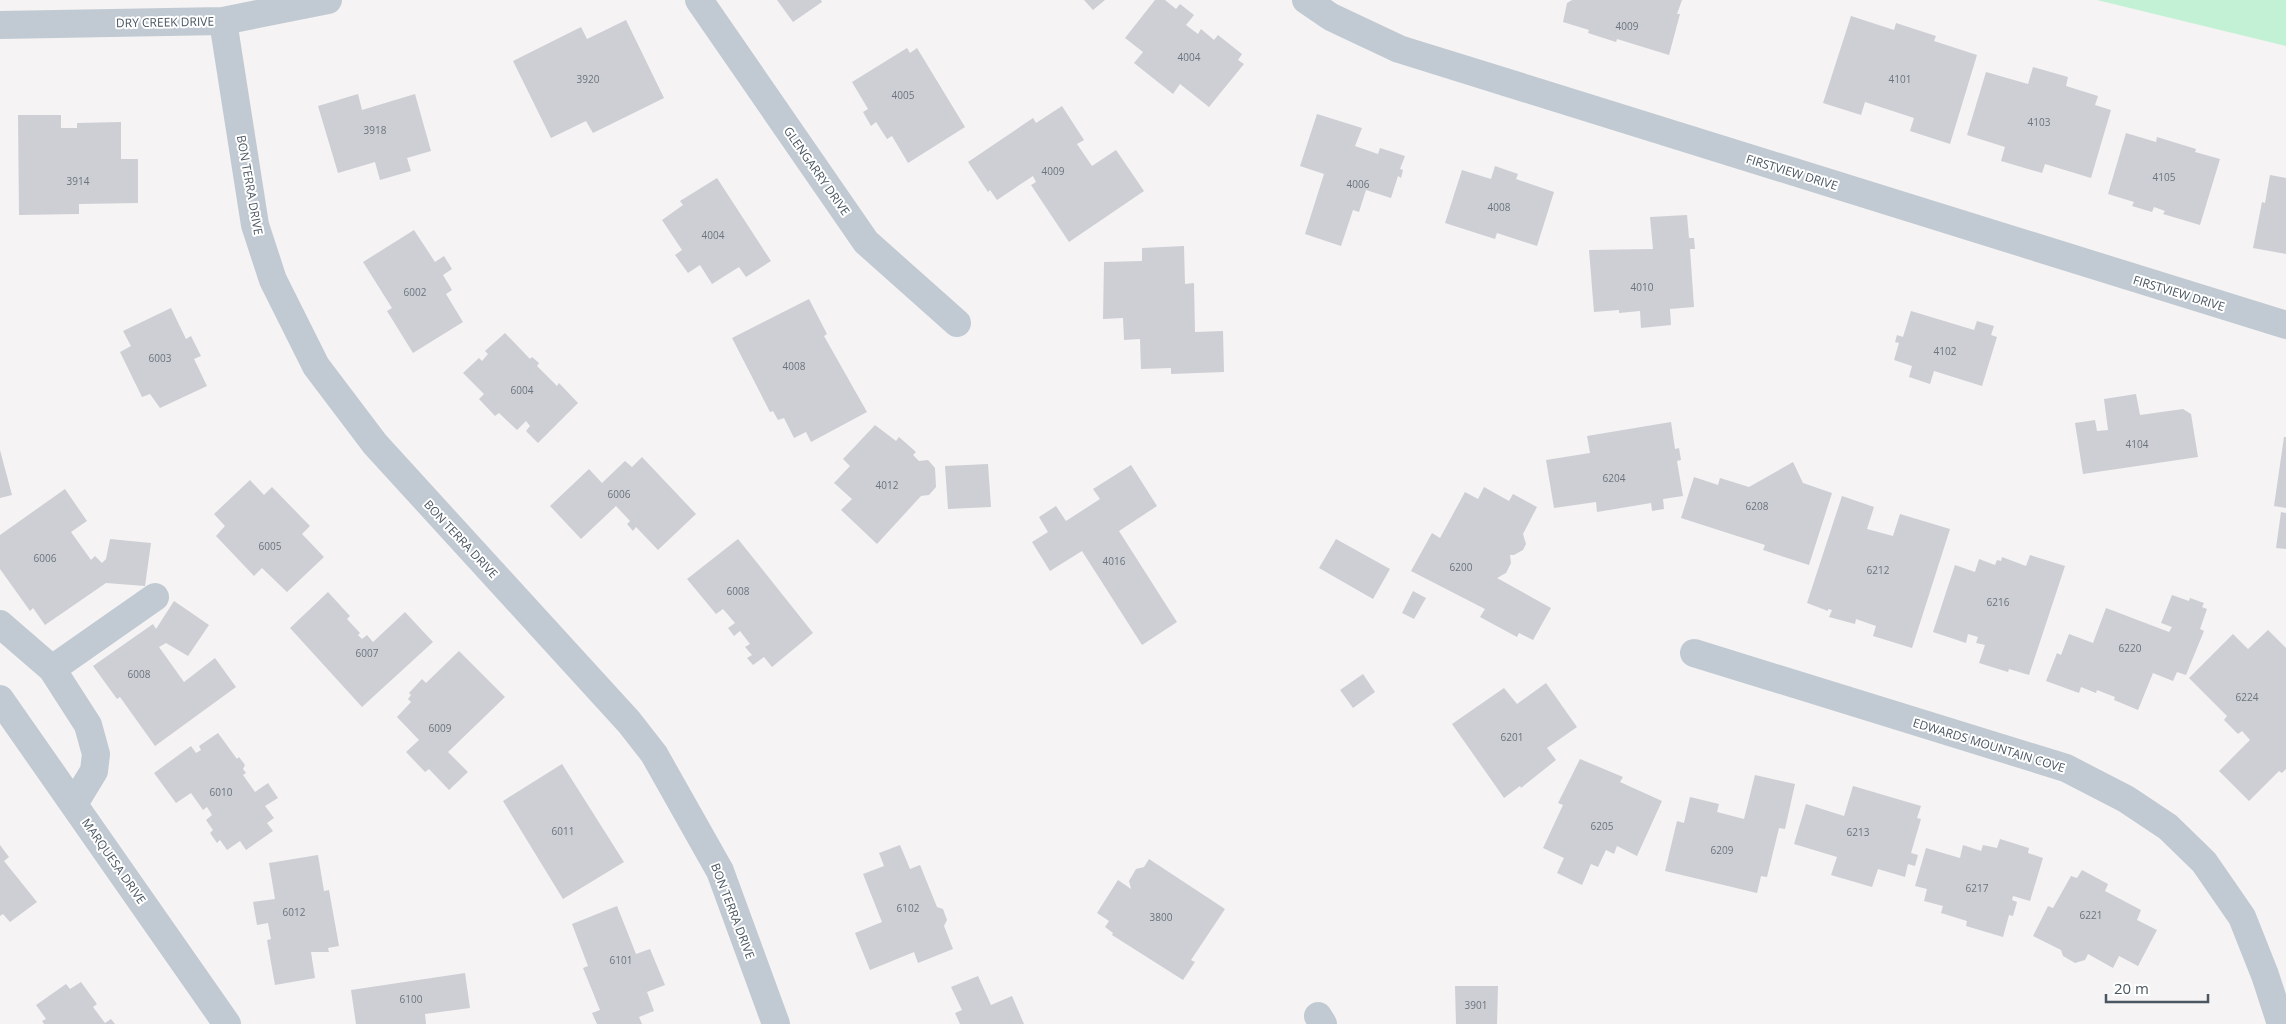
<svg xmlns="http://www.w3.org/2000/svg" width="2286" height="1024" viewBox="0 0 2286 1024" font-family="'Open Sans',sans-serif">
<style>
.green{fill:#c3f1d5}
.building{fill:#cdcfd5}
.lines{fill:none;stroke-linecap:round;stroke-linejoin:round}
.minor{stroke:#c1cad2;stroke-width:28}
.labels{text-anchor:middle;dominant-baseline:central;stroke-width:4;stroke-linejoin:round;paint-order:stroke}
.number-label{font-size:10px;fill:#6b747e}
.street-label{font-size:12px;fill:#4a5661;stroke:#fff}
</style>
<rect width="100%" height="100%" fill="#f5f3f3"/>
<path class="green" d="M2097 0H2286V46Z"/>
<path class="building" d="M777 0H821L822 2 793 22Z
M1084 0H1105L1093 10Z
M1155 0H1165L1176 9 1180 4 1194 15 1186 25 1198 34 1201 29 1214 40 1218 35 1242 54 1238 60 1244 64 1209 107 1180 84 1173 94 1134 63 1143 52 1125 38Z
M1572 0H1682L1677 14H1680L1669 55 1617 39 1616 42 1588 33 1589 30 1563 22 1567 3Z
M1851 16 1894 30 1896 23 1936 36 1934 41 1977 55 1950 144 1910 131 1914 118 1865 102 1861 115 1823 103Z
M626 20 664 98 593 133 586 121 551 138 513 61 581 27 587 39Z
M907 48 910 53 917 48 965 127 908 163 892 136 887 139 876 122 871 126 863 112 868 109 852 82Z
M2033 67 2068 77 2066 86 2098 96 2095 105 2111 110 2091 178 2045 164 2042 173 2001 161 2005 147 1967 135 1986 72 2028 84Z
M358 94 362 110 415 94 431 151 407 158 411 171 380 180 375 162 338 173 318 106Z
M1062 106 1084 140 1077 144 1092 166 1116 150 1144 191 1069 242 1031 185 1036 182 1033 176 997 200 990 190 988 192 968 162 1033 118 1036 123Z
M1317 114 1362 128 1355 146 1378 154 1380 148 1405 156 1400 169 1403 170 1401 178 1398 176 1391 198 1366 190 1359 212 1353 210 1341 246 1305 234 1324 174 1300 166Z
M18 115H61V128H77V123L121 122V159H138V203L79 204V214L19 215Z
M2126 133 2156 142 2157 137 2196 149 2195 152 2220 159 2200 225 2163 214 2165 211 2154 207 2152 212 2132 206 2134 202 2108 194Z
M1495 166 1518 174 1516 179 1554 192 1537 246 1497 233 1495 239 1445 223 1462 170 1491 179Z
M2270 175 2286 178V254L2253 248 2262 202 2265 203Z
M717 178 771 261 746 277 739 267 712 284 700 265 688 273 675 255 682 250 662 220 683 205 680 201Z
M1687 215 1689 238H1694L1695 249H1690L1694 307 1670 309 1671 325 1641 328 1640 311 1619 313V310L1594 312 1589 250 1653 249 1650 217Z
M414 230 435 262 444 256 452 269 443 275 452 290 446 294 463 322 413 353 387 311 392 308 363 262Z
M1184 246 1185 284 1194 283 1195 332 1223 331 1224 372 1171 374V368L1141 369 1140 339 1124 340 1123 318 1103 319 1104 262 1142 261V248Z
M809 299 827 334 824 336 867 412 811 442 806 432 794 438 784 418 778 420 773 411 770 412 732 338Z
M171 308 186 339 191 336 201 356 194 359 207 386 160 408 150 394 142 397 120 352 131 346 123 331Z
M1911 311 1974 330 1977 321 1994 326 1991 335 1997 337 1982 386 1934 371 1930 384 1909 377 1912 366 1894 360 1899 343 1895 342 1897 335 1903 337Z
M505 333 530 359 532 357 539 363 537 366 557 386 559 383 578 403 538 443 526 431 530 426 526 421 517 430 499 413 495 416 479 399 484 394 463 373 479 358 482 361 488 354 485 351Z
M2136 394 2140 415 2183 409 2191 414 2198 457 2083 474 2075 423 2095 420 2097 431 2108 430 2104 399Z
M1671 422 1675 449 1679 448 1681 460 1677 461 1683 496 1663 499 1664 509 1652 511 1651 503 1597 512 1596 502 1554 508 1546 460 1590 453 1587 436Z
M875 425 896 441 899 437 916 452 913 455 919 461 928 460 935 468 936 487 929 495 921 496 877 544 841 510 852 499 834 483 850 466 843 459Z
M2284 437H2286V508L2274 506Z
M0 450 12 495 0 498Z
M642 457 696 514 658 550 636 527 633 531 627 524 630 521 616 506 581 539 550 506 589 469 602 483 625 461 632 467Z
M1793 462 1803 483 1832 493 1809 565 1763 550 1765 545 1681 518 1694 477 1718 485 1720 478 1749 487Z
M988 464 991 507 948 509 945 466Z
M1131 465 1157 506 1119 531 1177 622 1142 645 1082 551 1050 571 1032 542 1048 532 1039 517 1056 506 1066 521 1100 499 1093 489Z
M250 480 264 495 272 487 310 526 302 534 324 557 287 592 262 568 254 576 216 536 225 526 214 514Z
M1484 487 1509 501 1513 494 1537 507 1523 534 1526 544 1523 550 1514 555H1510L1511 563 1506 573 1497 578 1551 608 1533 640 1519 633 1517 637 1480 617 1485 609 1411 571 1432 533 1440 538 1465 492 1478 499Z
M65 489 87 521 71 532 91 560 95 556 102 563 106 559 110 539 151 543 145 586 106 583 45 625 33 608 30 611 0 569V535Z
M1842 496 1874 507 1867 529 1893 536 1900 514 1950 529 1912 648 1873 636 1876 626 1856 619 1855 624 1829 617 1832 610 1828 609V611L1807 603Z
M2281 512 2286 513V549L2276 548Z
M738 539 813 633 772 667 764 657 753 665 747 658 752 655 745 647 750 644 740 631 734 636 728 628 735 623 723 609 716 614 687 579Z
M1336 539 1390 569 1373 599 1319 568Z
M2030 555 2065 566 2029 675 2009 669 2008 672 1979 663 1985 645 1976 643 1978 637 1968 634 1966 643 1933 632 1955 565 1975 572 1979 559 1995 565 1997 560 2001 561 2002 557 2026 566Z
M1413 591 1426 598 1414 619 1402 613Z
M328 592 350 616 347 619 360 633 358 635 362 639 367 635 373 642 405 612 433 642 362 707 290 628Z
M2172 595 2189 601 2190 598 2204 603 2202 607 2207 609 2200 629 2204 631 2186 675 2177 672 2173 681 2153 673 2138 710 2114 700 2115 697 2097 690 2096 693 2081 687 2079 693 2046 681 2057 653 2061 655 2069 634 2093 643 2106 608 2169 632 2172 627 2161 623Z
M174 601 209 625 188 656 166 643 159 647 184 682 215 658 236 687 155 746 120 697 117 699 93 666 153 624 156 629Z
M2268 630 2286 648V769L2282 773 2279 771 2249 801 2219 771 2250 740 2242 731 2238 734 2224 720 2227 716 2189 678 2233 634 2248 649Z
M459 651 505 697 448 752 468 772 449 790 429 769 425 772 406 752 419 740 397 717 411 702 408 699 411 695 409 693 422 679 426 683Z
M1363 674 1375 692 1353 708 1340 690Z
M1546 683 1577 727 1547 748 1556 760 1521 788 1520 786 1504 798 1452 724 1504 688 1517 704Z
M218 733 237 759 239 757 245 765 243 769 246 773 243 775 255 792 268 783 278 798 265 806 274 818 267 823 273 831 246 850 240 841 227 850 220 840 217 843 210 833 213 830 206 820 212 815 207 807 203 810 191 793 176 803 154 773 191 746 196 753 201 750 199 746Z
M1580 759 1623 777 1620 782 1662 801 1637 856 1617 846 1614 854 1606 850 1598 867 1591 864 1582 885 1557 873 1564 858 1543 848 1563 805 1558 803Z
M562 764 624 862 563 899 503 801Z
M1755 775 1795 784 1785 829 1779 828 1767 877 1761 876 1757 893 1665 871 1677 821 1684 823 1690 797 1719 804 1717 812 1744 819Z
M1853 786 1921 806 1917 818 1921 819 1911 853 1918 855 1915 866 1908 864 1905 877 1878 869 1872 887 1831 875 1837 857 1794 844 1806 804 1844 816Z
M2000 839 2029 848 2028 853 2043 858 2030 901 2013 896 2012 900 2017 902 2013 916 2009 915 2003 937 1966 926 1967 921 1941 913 1943 906 1924 901 1927 889 1915 886 1926 848 1960 858 1963 845 1981 851 1983 845 1997 848Z
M0 845 9 857 4 861 37 902 10 922 3 914 0 916Z
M900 845 910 869 920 865 937 907 943 909 947 920 944 926 953 949 918 963 914 952 870 970 855 933 882 922 863 874 884 866 879 853Z
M318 855 324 891 329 890 339 946 328 948 329 952H311L315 978 275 985 267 940 271 939 268 923 257 925 253 902 275 899 269 863Z
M1149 859 1225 909 1191 960 1195 962 1183 980 1112 935 1113 933 1105 927 1109 921 1097 913 1118 880 1131 889 1129 881 1136 869 1144 867Z
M2082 870 2108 884 2105 891 2141 910 2137 920 2157 930 2138 966 2119 956 2113 968 2088 954 2085 960 2075 963 2063 956 2061 950 2033 936 2048 906 2053 908 2071 876 2077 878Z
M617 906 636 954 650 949 665 985 647 992 654 1011 639 1017 642 1024H597L592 1013 600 1010 583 968 588 966 572 924Z
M465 973 470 1008 425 1014 426 1024H356L351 990Z
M978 976 991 1005 1012 996 1024 1024H960L955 1013 962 1010 951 987Z
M81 982 97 1004 93 1007 105 1023 111 1019 115 1024H44L42 1021 46 1019 36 1005 66 984 70 989Z
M1455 986H1498L1497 1024H1456Z"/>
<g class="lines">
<path class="minor" d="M699 0 866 242 957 323
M1306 0 1331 17 1399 49 2286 325
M223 21 255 225 273 280 316 366 375 444 629 722 654 754 720 871 776 1024
M0 25 223 21 328 0
M0 624 52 669 88 725 96 754 94 771 74 804
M1694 653 2066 768 2126 799 2168 827 2204 862 2242 917 2265 975 2281 1024
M52 669 155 597
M0 699 227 1024
M1318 1016 1323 1024"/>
</g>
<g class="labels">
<g class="number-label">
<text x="1627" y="26">4009</text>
<text x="1189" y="57">4004</text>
<text x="588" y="79">3920</text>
<text x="1900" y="79">4101</text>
<text x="903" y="95">4005</text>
<text x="2039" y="122">4103</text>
<text x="375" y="130">3918</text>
<text x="1053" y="171">4009</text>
<text x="2164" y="177">4105</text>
<text x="78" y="181">3914</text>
<text x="1358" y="184">4006</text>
<text x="1499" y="207">4008</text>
<text x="713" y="235">4004</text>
<text x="1642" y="287">4010</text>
<text x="415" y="292">6002</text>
<text x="1945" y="351">4102</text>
<text x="160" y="358">6003</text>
<text x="794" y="366">4008</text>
<text x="522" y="390">6004</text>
<text x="2137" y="444">4104</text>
<text x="1614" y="478">6204</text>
<text x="887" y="485">4012</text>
<text x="619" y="494">6006</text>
<text x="1757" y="506">6208</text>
<text x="270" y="546">6005</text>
<text x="45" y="558">6006</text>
<text x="1114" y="561">4016</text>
<text x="1461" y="567">6200</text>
<text x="1878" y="570">6212</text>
<text x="738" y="591">6008</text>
<text x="1998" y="602">6216</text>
<text x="2130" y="648">6220</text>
<text x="367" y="653">6007</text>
<text x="139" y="674">6008</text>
<text x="2247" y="697">6224</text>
<text x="440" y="728">6009</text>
<text x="1512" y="737">6201</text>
<text x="221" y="792">6010</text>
<text x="1602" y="826">6205</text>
<text x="563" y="831">6011</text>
<text x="1858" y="832">6213</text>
<text x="1722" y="850">6209</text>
<text x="1977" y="888">6217</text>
<text x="908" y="908">6102</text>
<text x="294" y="912">6012</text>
<text x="2091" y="915">6221</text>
<text x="1161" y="917">3800</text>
<text x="621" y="960">6101</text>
<text x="411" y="999">6100</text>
<text x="1476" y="1005">3901</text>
</g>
<g class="street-label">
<text transform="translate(165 22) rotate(-1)">DRY CREEK DRIVE</text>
<text transform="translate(817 171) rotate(55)">GLENGARRY DRIVE</text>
<text transform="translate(1792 172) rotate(17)">FIRSTVIEW DRIVE</text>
<text transform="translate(250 185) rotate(80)">BON TERRA DRIVE</text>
<text transform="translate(2179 293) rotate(17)">FIRSTVIEW DRIVE</text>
<text transform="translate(461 539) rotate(47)">BON TERRA DRIVE</text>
<text transform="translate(1989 745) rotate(17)">EDWARDS MOUNTAIN COVE</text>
<text transform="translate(114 861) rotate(55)">MARQUESA DRIVE</text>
<text transform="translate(733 911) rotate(69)">BON TERRA DRIVE</text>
</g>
</g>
<path d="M2106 994v8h102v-8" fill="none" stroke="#4a5661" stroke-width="2.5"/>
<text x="2114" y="994" font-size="15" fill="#4a5661" stroke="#ffffff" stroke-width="4" paint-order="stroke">20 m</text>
</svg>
